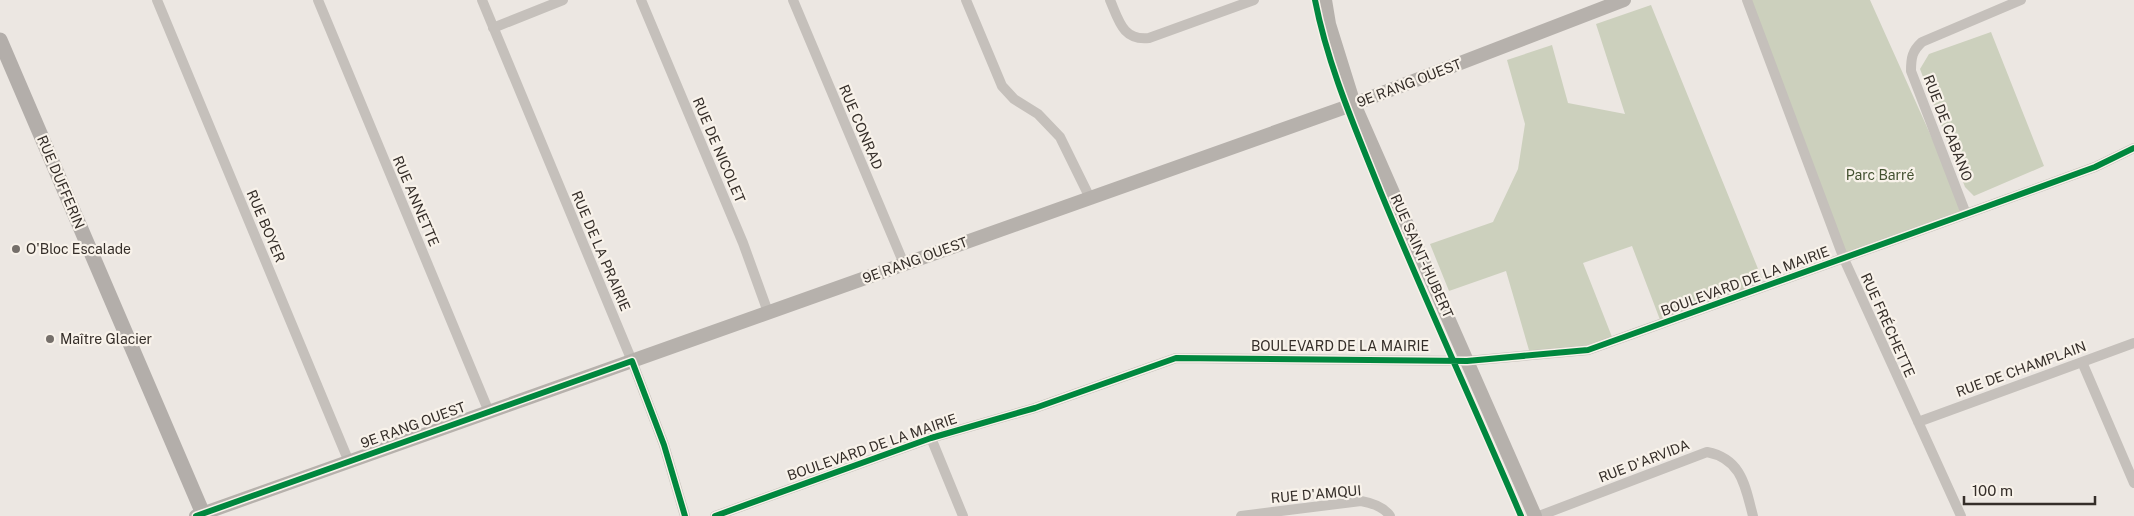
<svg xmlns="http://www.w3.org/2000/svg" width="2134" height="516" viewBox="0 0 2134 516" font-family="'Public Sans',sans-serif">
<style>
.green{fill:#ccd0bd}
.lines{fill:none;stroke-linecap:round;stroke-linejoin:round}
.street{stroke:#c5c0bb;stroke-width:10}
.secondary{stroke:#b6b1ac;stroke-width:14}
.primary{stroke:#b3aeaa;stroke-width:15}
.cycleway-casing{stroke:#f8f2ea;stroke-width:9}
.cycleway{stroke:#00873e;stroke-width:6}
.poi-dot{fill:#756f6a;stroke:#f8f2ea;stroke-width:2}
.labels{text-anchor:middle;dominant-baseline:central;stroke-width:4.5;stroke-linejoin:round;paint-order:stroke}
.street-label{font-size:14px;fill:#352e29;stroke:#f8f2ea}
.park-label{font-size:14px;fill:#435130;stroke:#f8f2ea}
.poi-label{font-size:14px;fill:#352e29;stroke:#f8f2ea;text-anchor:start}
</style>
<rect width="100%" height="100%" fill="#ece7e2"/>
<path class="green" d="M1747 0H1870L1966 214 1844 259Z
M1651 5 1765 286 1662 325 1632 246 1583 263 1614 342 1531 357 1506 271 1449 291 1430 244 1493 222 1518 169 1525 124 1507 60 1552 45 1568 103 1625 114 1596 24Z
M1991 32 2044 166 1974 196 1965 187 1920 69 1929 54Z"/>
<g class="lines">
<path class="street" d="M157 0 349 462
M318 0 489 412
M482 0 632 361 664 445 685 516
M641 0 743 243 768 312
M793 0 904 264
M966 0 1002 86 1014 99 1038 114 1060 137 1090 198
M1110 0C1119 21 1123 41 1149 38L1254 0
M1747 0 1844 259 1961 516
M493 28 563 0
M1966 214 1911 71C1911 58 1912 51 1922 42L2021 0
M2082 362 2134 483
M1918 422 2134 343
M931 438 963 516
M715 516 931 438 1035 408 1176 358 1467 361 1588 350 1966 214 2095 167 2134 148
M1241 516 1361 501C1372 503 1384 507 1390 516
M1539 516 1707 452C1742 459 1745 486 1753 516"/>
<path class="secondary" d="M1325 0 1329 24 1354 104 1535 516
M196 516 1346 107 1624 0"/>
<path class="primary" d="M0 40 204 516"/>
<g class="cycleway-casing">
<path id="cycleway" d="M1315 0C1328 67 1356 130 1381 193 1426 302 1475 408 1521 516
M196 516 632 361 664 445 685 516
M715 516 931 438 1035 408 1176 358 1467 361 1588 350 1966 214 2095 167 2134 148"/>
</g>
<use href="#cycleway" class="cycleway"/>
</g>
<g class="poi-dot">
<circle cx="16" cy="249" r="5"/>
<circle cx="50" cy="339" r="5"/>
</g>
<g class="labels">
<g class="street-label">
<text transform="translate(1409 83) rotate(-21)">9E RANG OUEST</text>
<text transform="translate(861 127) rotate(67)">RUE CONRAD</text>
<text transform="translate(1948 128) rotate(69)">RUE DE CABANO</text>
<text transform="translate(719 150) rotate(67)">RUE DE NICOLET</text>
<text transform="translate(61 182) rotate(67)">RUE DUFFERIN</text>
<text transform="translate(416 201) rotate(67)">RUE ANNETTE</text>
<text transform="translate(266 226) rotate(67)">RUE BOYER</text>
<text transform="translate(601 251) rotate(67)">RUE DE LA PRAIRIE</text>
<text transform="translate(1422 256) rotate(66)">RUE SAINT-HUBERT</text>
<text transform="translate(915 260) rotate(-20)">9E RANG OUEST</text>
<text transform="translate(1745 281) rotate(-20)">BOULEVARD DE LA MAIRIE</text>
<text transform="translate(1888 325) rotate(66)">RUE FRÉCHETTE</text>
<text x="1340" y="346">BOULEVARD DE LA MAIRIE</text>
<text transform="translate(2021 369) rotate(-20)">RUE DE CHAMPLAIN</text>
<text transform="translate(413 425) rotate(-20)">9E RANG OUEST</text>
<text transform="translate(872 447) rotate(-19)">BOULEVARD DE LA MAIRIE</text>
<text transform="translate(1644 461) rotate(-21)">RUE D'ARVIDA</text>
<text transform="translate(1316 494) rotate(-5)">RUE D'AMQUI</text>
</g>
<g class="park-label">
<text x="1880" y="175">Parc Barré</text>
</g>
<g class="poi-label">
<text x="26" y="249">O'Bloc Escalade</text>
<text x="60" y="339">Maître Glacier</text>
</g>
</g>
<path d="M1964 496v8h131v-8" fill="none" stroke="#352e29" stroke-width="2.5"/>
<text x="1972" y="496" font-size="15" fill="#352e29" stroke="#f8f2ea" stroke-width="4" paint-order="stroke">100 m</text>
</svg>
